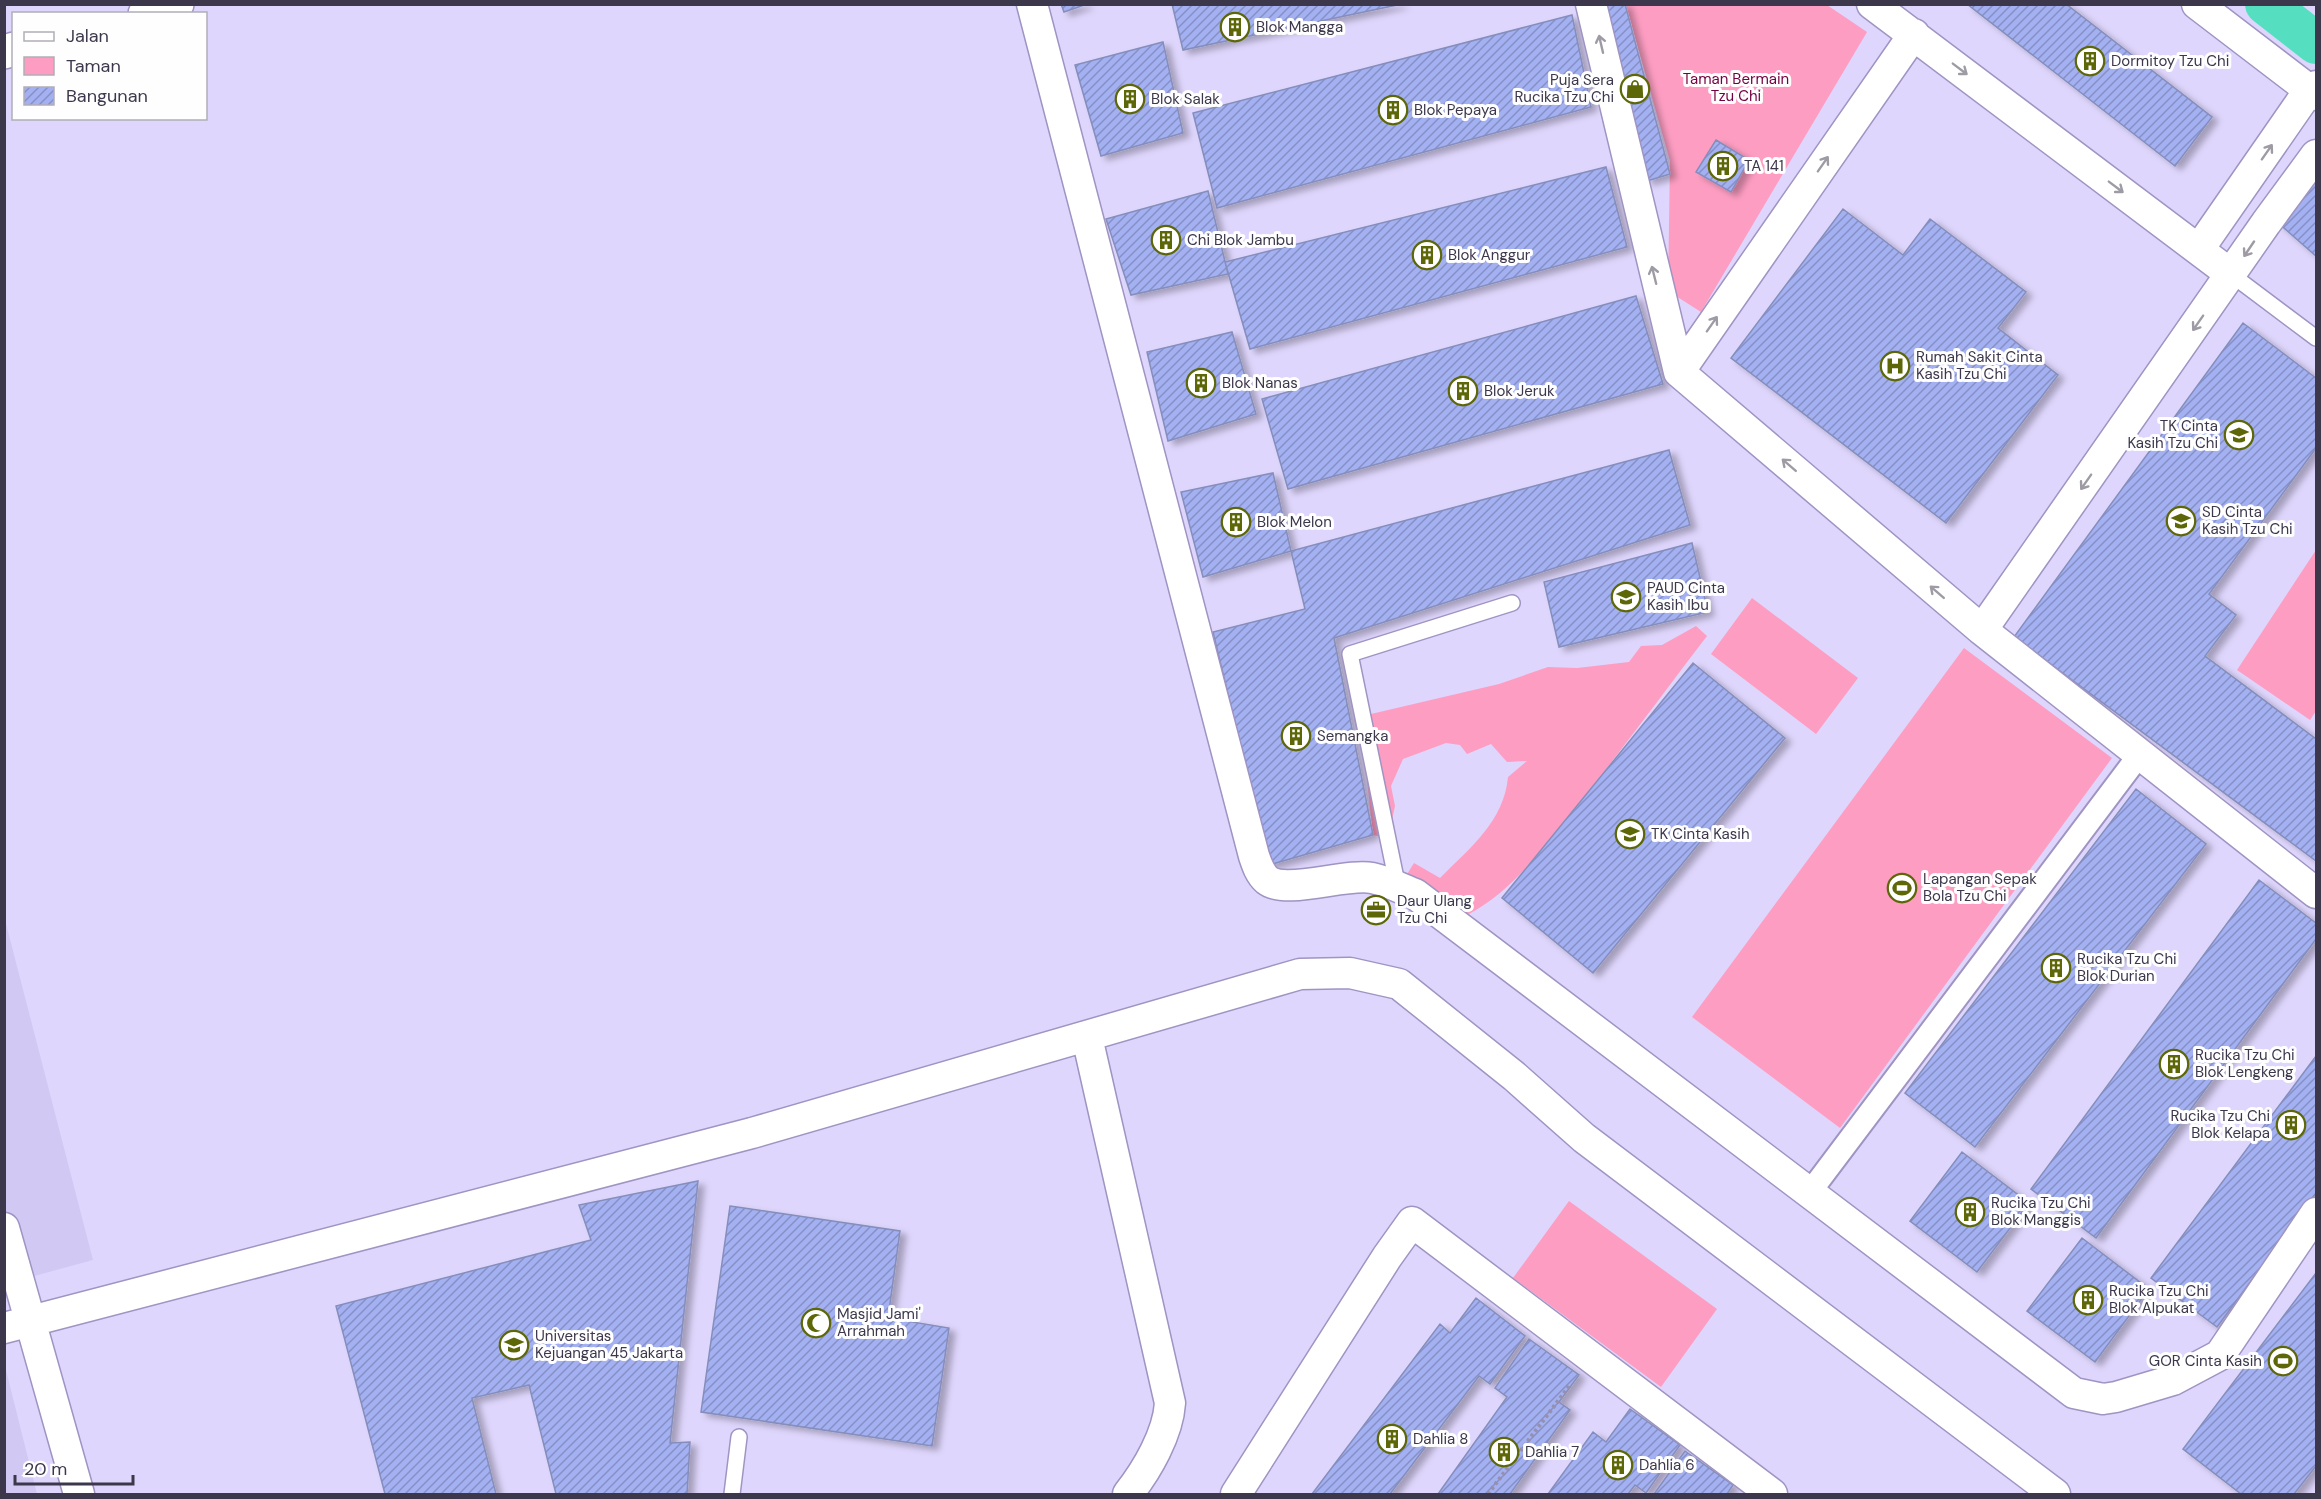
<svg xmlns="http://www.w3.org/2000/svg" width="2321" height="1499" viewBox="0 0 2321 1499" font-family="'DM Sans',sans-serif">
<style>
.built{fill:#d2c8f4}
.green{fill:#fd9dc2}
.lines{fill:none;stroke-linecap:round;stroke-linejoin:round}
.canal{stroke:#55dfc0;stroke-width:42}
.building{fill:url(#building-hatch);stroke:#858ebb;stroke-width:1.5;filter:url(#shadow)}
.service-casing{stroke:#9f94c2;stroke-width:18}
.pedestrian-casing{stroke:#9f94c2;stroke-width:26}
.minor-casing{stroke:#9f94c2;stroke-width:33}
.tertiary-casing{stroke:#9f94c2;stroke-width:36}
.path{stroke:#968fae;stroke-width:4;stroke-dasharray:3 3;stroke-linecap:butt}
.service{stroke:#fff;stroke-width:15}
.pedestrian{stroke:#fff;stroke-width:22}
.minor{stroke:#fff;stroke-width:30}
.tertiary{stroke:#fff;stroke-width:33}
.oneway{stroke:#9e9ba5}
.labels{text-anchor:middle;dominant-baseline:central;stroke-width:6;stroke-linejoin:round;paint-order:stroke}
.poi-label{font-size:15px;fill:#3c374b;stroke:#fefefe;text-anchor:start}
.park-label{font-size:15px;fill:#740041;stroke:#fefefe}
</style>
<defs>
<pattern id="building-hatch" width="6" height="6" patternUnits="userSpaceOnUse" patternTransform="scale(1.5)"><rect width="6" height="6" fill="#a3b0f2"/><path d="M-1 1l2-2M0 6l6-6M5 7l2-2" fill="none" stroke="#8690c6"/></pattern>
<filter id="shadow"><feDropShadow dx="6" dy="4" stdDeviation="3" flood-color="#0004"/></filter>
</defs>
<rect width="100%" height="100%" fill="#dfd6fd"/>
<path class="built" d="M4 916 93 1260 5 1284H4Z
M5 1366 37 1494H5Z"/>
<path class="green" d="M1626 5H1827L1867 32 1701 312 1668 291 1670 161Z
M2316 550V711L2310 720 2237 670Z
M1752 598 1858 678 1816 734 1711 654Z
M1696 626 1707 636C1661 696 1616 758 1568 817 1537 855 1511 892 1467 915L1404 879 1414 863 1440 878C1470 848 1504 821 1508 777L1527 761 1507 762 1491 744 1467 754 1460 745 1446 743 1403 759 1391 786 1395 806 1388 838 1373 835 1366 771 1354 718 1499 684 1548 667 1577 668 1629 662 1641 646 1662 645Z
M1964 648 2112 758 1840 1128 1692 1017Z
M1569 1201 1717 1309 1661 1387 1513 1278Z"/>
<g class="lines">
<path class="canal" d="M2266 4 2316 43"/>
</g>
<path class="building" d="M1061 4H1087L1064 12Z
M1172 4H1402L1183 50Z
M1600 4H1625L1670 174 1647 181Z
M1967 4H2066L2212 117 2175 166Z
M1572 15 1591 107 1217 208 1193 113Z
M1163 42 1183 133 1101 156 1075 65Z
M1716 140 1749 160 1731 192 1696 172Z
M1606 167 1627 247 1250 349 1225 262Z
M2316 176V256L2277 222Z
M1208 191 1228 274 1131 295 1106 219Z
M1843 209 1903 255 1930 219 2026 292 1998 328 2058 375 1946 523 1731 358Z
M1636 296 1663 384 1288 489 1262 399Z
M2243 323 2316 378V448L2209 594 2236 615 2205 656 2316 739V861L2014 637Z
M1232 332 1256 414 1168 441 1147 352Z
M1669 450 1690 525 1334 638 1373 835 1269 865 1213 632 1305 609 1291 551Z
M1273 473 1291 551 1203 577 1181 492Z
M1692 543 1708 612 1559 647 1544 582Z
M1693 663 1785 738 1593 973 1502 898Z
M2136 789 2206 844 1975 1147 1905 1093Z
M2259 880 2316 923V939L2096 1238 2031 1189Z
M2316 1056V1193L2217 1327 2151 1278Z
M1962 1152 2029 1203 1977 1272 1910 1221Z
M698 1181 670 1443 690 1442 687 1494H556L529 1385 472 1398 496 1494H385L336 1306 591 1240 579 1205Z
M730 1206 900 1231 888 1318 949 1328 932 1446 701 1412Z
M2082 1238 2149 1289 2095 1362 2027 1311Z
M2316 1273V1466L2294 1494H2241L2183 1449Z
M1476 1298 1525 1336 1490 1384 1479 1376 1390 1494H1312L1440 1324 1450 1333Z
M1529 1339 1579 1375 1559 1402 1570 1410 1510 1494H1438L1507 1397 1495 1388Z
M1630 1409 1680 1445 1646 1493 1635 1485 1628 1494H1548L1593 1432 1606 1442Z
M1685 1451 1733 1485 1727 1494H1654Z"/>
<g class="lines">
<g class="service-casing">
<path id="service" d="M2232 275 2316 338
M1398 888 1350 654 1512 603
M732 1494 739 1437"/>
</g>
<g class="pedestrian-casing">
<path id="pedestrian" d="M1810 1192 2140 754"/>
</g>
<g class="minor-casing">
<path id="minor" d="M1032 4 1254 856C1257 865 1260 874 1267 880 1286 895 1346 873 1372 878 1387 881 1402 889 1415 894L2074 1393 2103 1399 2116 1397 2173 1380 2220 1355 2316 1213
M1591 4 1679 372 1982 630 2316 893
M1872 4 2232 275
M2197 4 2316 95
M2199 249 2310 89 2316 86
M1679 372 1914 34
M1982 630 2266 223 2316 155
M1087 1037 1170 1403C1168 1434 1147 1470 1128 1494
M4 1228 79 1494
M4 1328 752 1133 1300 974 1350 973 1399 984 1514 1076 1584 1138 2055 1494
M1236 1494 1387 1257 1412 1222 1772 1494"/>
</g>
<g class="tertiary-casing">
<path id="tertiary" d="M145 14 177 4
M4 52 14 49"/>
</g>
<path class="path" d="M1488 1494 1570 1385"/>
<use href="#service" class="service"/>
<use href="#pedestrian" class="pedestrian"/>
<use href="#minor" class="minor"/>
<use href="#tertiary" class="tertiary"/>
</g>
<defs><path id="oneway-shaft" d="M-6 0H5M1.5-3L5.5 0L1.5 3" fill="none" stroke-width="1.6" stroke-linecap="round" stroke-linejoin="round" transform="scale(1.5)"/></defs>
<g class="oneway">
<use href="#oneway-shaft" transform="translate(1601 44) rotate(-103)"/>
<use href="#oneway-shaft" transform="translate(1960 69) rotate(37)"/>
<use href="#oneway-shaft" transform="translate(2267 152) rotate(-55)"/>
<use href="#oneway-shaft" transform="translate(1823 164) rotate(-55)"/>
<use href="#oneway-shaft" transform="translate(2116 187) rotate(37)"/>
<use href="#oneway-shaft" transform="translate(2249 249) rotate(124)"/>
<use href="#oneway-shaft" transform="translate(1654 275) rotate(-104)"/>
<use href="#oneway-shaft" transform="translate(2198 323) rotate(125)"/>
<use href="#oneway-shaft" transform="translate(1712 324) rotate(-55)"/>
<use href="#oneway-shaft" transform="translate(1789 465) rotate(-139)"/>
<use href="#oneway-shaft" transform="translate(2086 482) rotate(125)"/>
<use href="#oneway-shaft" transform="translate(1937 592) rotate(-139)"/>
</g>
<defs>
<g id="building-ring" transform="scale(1.5)"><circle r="9.5" fill="#fefefe" stroke="#5e6708" stroke-width="1.5"/><path d="M-4-6H4V6H1V3H-1V6H-4ZM-2.5-4.3h1.7v1.8h-1.7ZM.8-4.3h1.7v1.8H.8ZM-2.5-1h1.7V.8h-1.7ZM.8-1h1.7V.8H.8Z" fill="#5e6708"/></g>
<g id="shop-ring" transform="scale(1.5)"><circle r="9.5" fill="#fefefe" stroke="#5e6708" stroke-width="1.5"/><path d="M-5-2.5h2.3a2.7 3.5 0 0 1 5.4 0H5L5.5 6h-11ZM-1.5-2.5h3a1.5 2.3 0 0 0-3 0Z" fill="#5e6708"/></g>
<g id="hospital-ring" transform="scale(1.5)"><circle r="9.5" fill="#fefefe" stroke="#5e6708" stroke-width="1.5"/><path d="M-5-5h3v3.5h4V-5h3V5h-3V1.5h-4V5h-3Z" fill="#5e6708"/></g>
<g id="school-ring" transform="scale(1.5)"><circle r="9.5" fill="#fefefe" stroke="#5e6708" stroke-width="1.5"/><path d="M0-5L7-2L0 1L-7-2ZM-4 1L0 2.5L4 1V4Q0 6-4 4Z" fill="#5e6708"/></g>
<g id="stadium-ring" transform="scale(1.5)"><circle r="9.5" fill="#fefefe" stroke="#5e6708" stroke-width="1.5"/><path d="M0-5a6.5 5 0 1 0 0 10a6.5 5 0 1 0 0-10ZM-3.5-1.8h7v3.6h-7Z" fill="#5e6708"/></g>
<g id="office-ring" transform="scale(1.5)"><circle r="9.5" fill="#fefefe" stroke="#5e6708" stroke-width="1.5"/><path d="M-6-3h4V-5.5h4V-3h4V5H-6ZM-1-4.5V-3h2v-1.5ZM-6 0V1H6V0Z" fill="#5e6708"/></g>
<g id="mosque-ring" transform="scale(1.5)"><circle r="9.5" fill="#fefefe" stroke="#5e6708" stroke-width="1.5"/><path d="M3.5-4.9A6 6 0 1 0 3.5 4.9A5 5 0 1 1 3.5-4.9Z" fill="#5e6708"/></g>
<g id="university-ring" transform="scale(1.5)"><circle r="9.5" fill="#fefefe" stroke="#5e6708" stroke-width="1.5"/><path d="M0-5L7-2L0 1L-7-2ZM-4 1L0 2.5L4 1V4Q0 6-4 4Z" fill="#5e6708"/></g>
</defs>
<g fill-rule="evenodd">
<use href="#building-ring" x="1235" y="27"/>
<use href="#building-ring" x="2090" y="61"/>
<use href="#shop-ring" x="1635" y="89"/>
<use href="#building-ring" x="1130" y="99"/>
<use href="#building-ring" x="1393" y="110"/>
<use href="#building-ring" x="1723" y="166"/>
<use href="#building-ring" x="1166" y="240"/>
<use href="#building-ring" x="1427" y="255"/>
<use href="#hospital-ring" x="1895" y="366"/>
<use href="#building-ring" x="1201" y="383"/>
<use href="#building-ring" x="1463" y="391"/>
<use href="#school-ring" x="2239" y="435"/>
<use href="#school-ring" x="2181" y="521"/>
<use href="#building-ring" x="1236" y="522"/>
<use href="#school-ring" x="1626" y="597"/>
<use href="#building-ring" x="1296" y="736"/>
<use href="#school-ring" x="1630" y="834"/>
<use href="#stadium-ring" x="1902" y="888"/>
<use href="#office-ring" x="1376" y="910"/>
<use href="#building-ring" x="2056" y="968"/>
<use href="#building-ring" x="2174" y="1064"/>
<use href="#building-ring" x="2291" y="1125"/>
<use href="#building-ring" x="1970" y="1212"/>
<use href="#building-ring" x="2088" y="1300"/>
<use href="#mosque-ring" x="816" y="1323"/>
<use href="#university-ring" x="514" y="1345"/>
<use href="#stadium-ring" x="2283" y="1361"/>
<use href="#building-ring" x="1392" y="1439"/>
<use href="#building-ring" x="1504" y="1452"/>
<use href="#building-ring" x="1618" y="1465"/>
</g>
<g class="labels">
<g class="poi-label">
<text x="1256" y="27">Blok Mangga</text>
<text x="2111" y="61">Dormitoy Tzu Chi</text>
<text x="1614" y="80" text-anchor="end">Puja Sera<tspan x="1614" dy="17">Rucika Tzu Chi</tspan></text>
<text x="1151" y="99">Blok Salak</text>
<text x="1414" y="110">Blok Pepaya</text>
<text x="1744" y="166">TA 141</text>
<text x="1187" y="240">Chi Blok Jambu</text>
<text x="1448" y="255">Blok Anggur</text>
<text x="1916" y="357">Rumah Sakit Cinta<tspan x="1916" dy="17">Kasih Tzu Chi</tspan></text>
<text x="1222" y="383">Blok Nanas</text>
<text x="1484" y="391">Blok Jeruk</text>
<text x="2218" y="426" text-anchor="end">TK Cinta<tspan x="2218" dy="17">Kasih Tzu Chi</tspan></text>
<text x="2202" y="512">SD Cinta<tspan x="2202" dy="17">Kasih Tzu Chi</tspan></text>
<text x="1257" y="522">Blok Melon</text>
<text x="1647" y="588">PAUD Cinta<tspan x="1647" dy="17">Kasih Ibu</tspan></text>
<text x="1317" y="736">Semangka</text>
<text x="1651" y="834">TK Cinta Kasih</text>
<text x="1923" y="879">Lapangan Sepak<tspan x="1923" dy="17">Bola Tzu Chi</tspan></text>
<text x="1397" y="901">Daur Ulang<tspan x="1397" dy="17">Tzu Chi</tspan></text>
<text x="2077" y="959">Rucika Tzu Chi<tspan x="2077" dy="17">Blok Durian</tspan></text>
<text x="2195" y="1055">Rucika Tzu Chi<tspan x="2195" dy="17">Blok Lengkeng</tspan></text>
<text x="2270" y="1116" text-anchor="end">Rucika Tzu Chi<tspan x="2270" dy="17">Blok Kelapa</tspan></text>
<text x="1991" y="1203">Rucika Tzu Chi<tspan x="1991" dy="17">Blok Manggis</tspan></text>
<text x="2109" y="1291">Rucika Tzu Chi<tspan x="2109" dy="17">Blok Alpukat</tspan></text>
<text x="837" y="1314">Masjid Jami'<tspan x="837" dy="17">Arrahmah</tspan></text>
<text x="535" y="1336">Universitas<tspan x="535" dy="17">Kejuangan 45 Jakarta</tspan></text>
<text x="2262" y="1361" text-anchor="end">GOR Cinta Kasih</text>
<text x="1413" y="1439">Dahlia 8</text>
<text x="1525" y="1452">Dahlia 7</text>
<text x="1639" y="1465">Dahlia 6</text>
</g>
<g class="park-label">
<text x="1736" y="79">Taman Bermain<tspan x="1736" dy="17">Tzu Chi</tspan></text>
</g>
</g>
<rect width="2321" height="1499" fill="none" stroke="#3c374b" stroke-width="12"/>
<rect x="12" y="12" width="195" height="108" fill="#fefefe" stroke="#b0aeb6" stroke-width="1.5"/>
<rect x="24" y="32" width="30" height="9" fill="#ffffff" stroke="#b0aeb6" stroke-width="1.5"/>
<text x="66" y="42" font-size="18" fill="#3c374b">Jalan</text>
<rect x="24" y="57" width="30" height="18" fill="#fd9dc2" stroke="#b0aeb6" stroke-width="1.5"/>
<text x="66" y="72" font-size="18" fill="#3c374b">Taman</text>
<rect x="24" y="87" width="30" height="18" fill="url(#building-hatch)" stroke="#b0aeb6" stroke-width="1.5"/>
<text x="66" y="102" font-size="18" fill="#3c374b">Bangunan</text>
<path d="M15 1475v9h118v-9" fill="none" stroke="#3c374b" stroke-width="3"/>
<text x="24" y="1475" font-size="18" fill="#3c374b" stroke="#fefefe" stroke-width="4.5" paint-order="stroke">20 m</text>
</svg>
